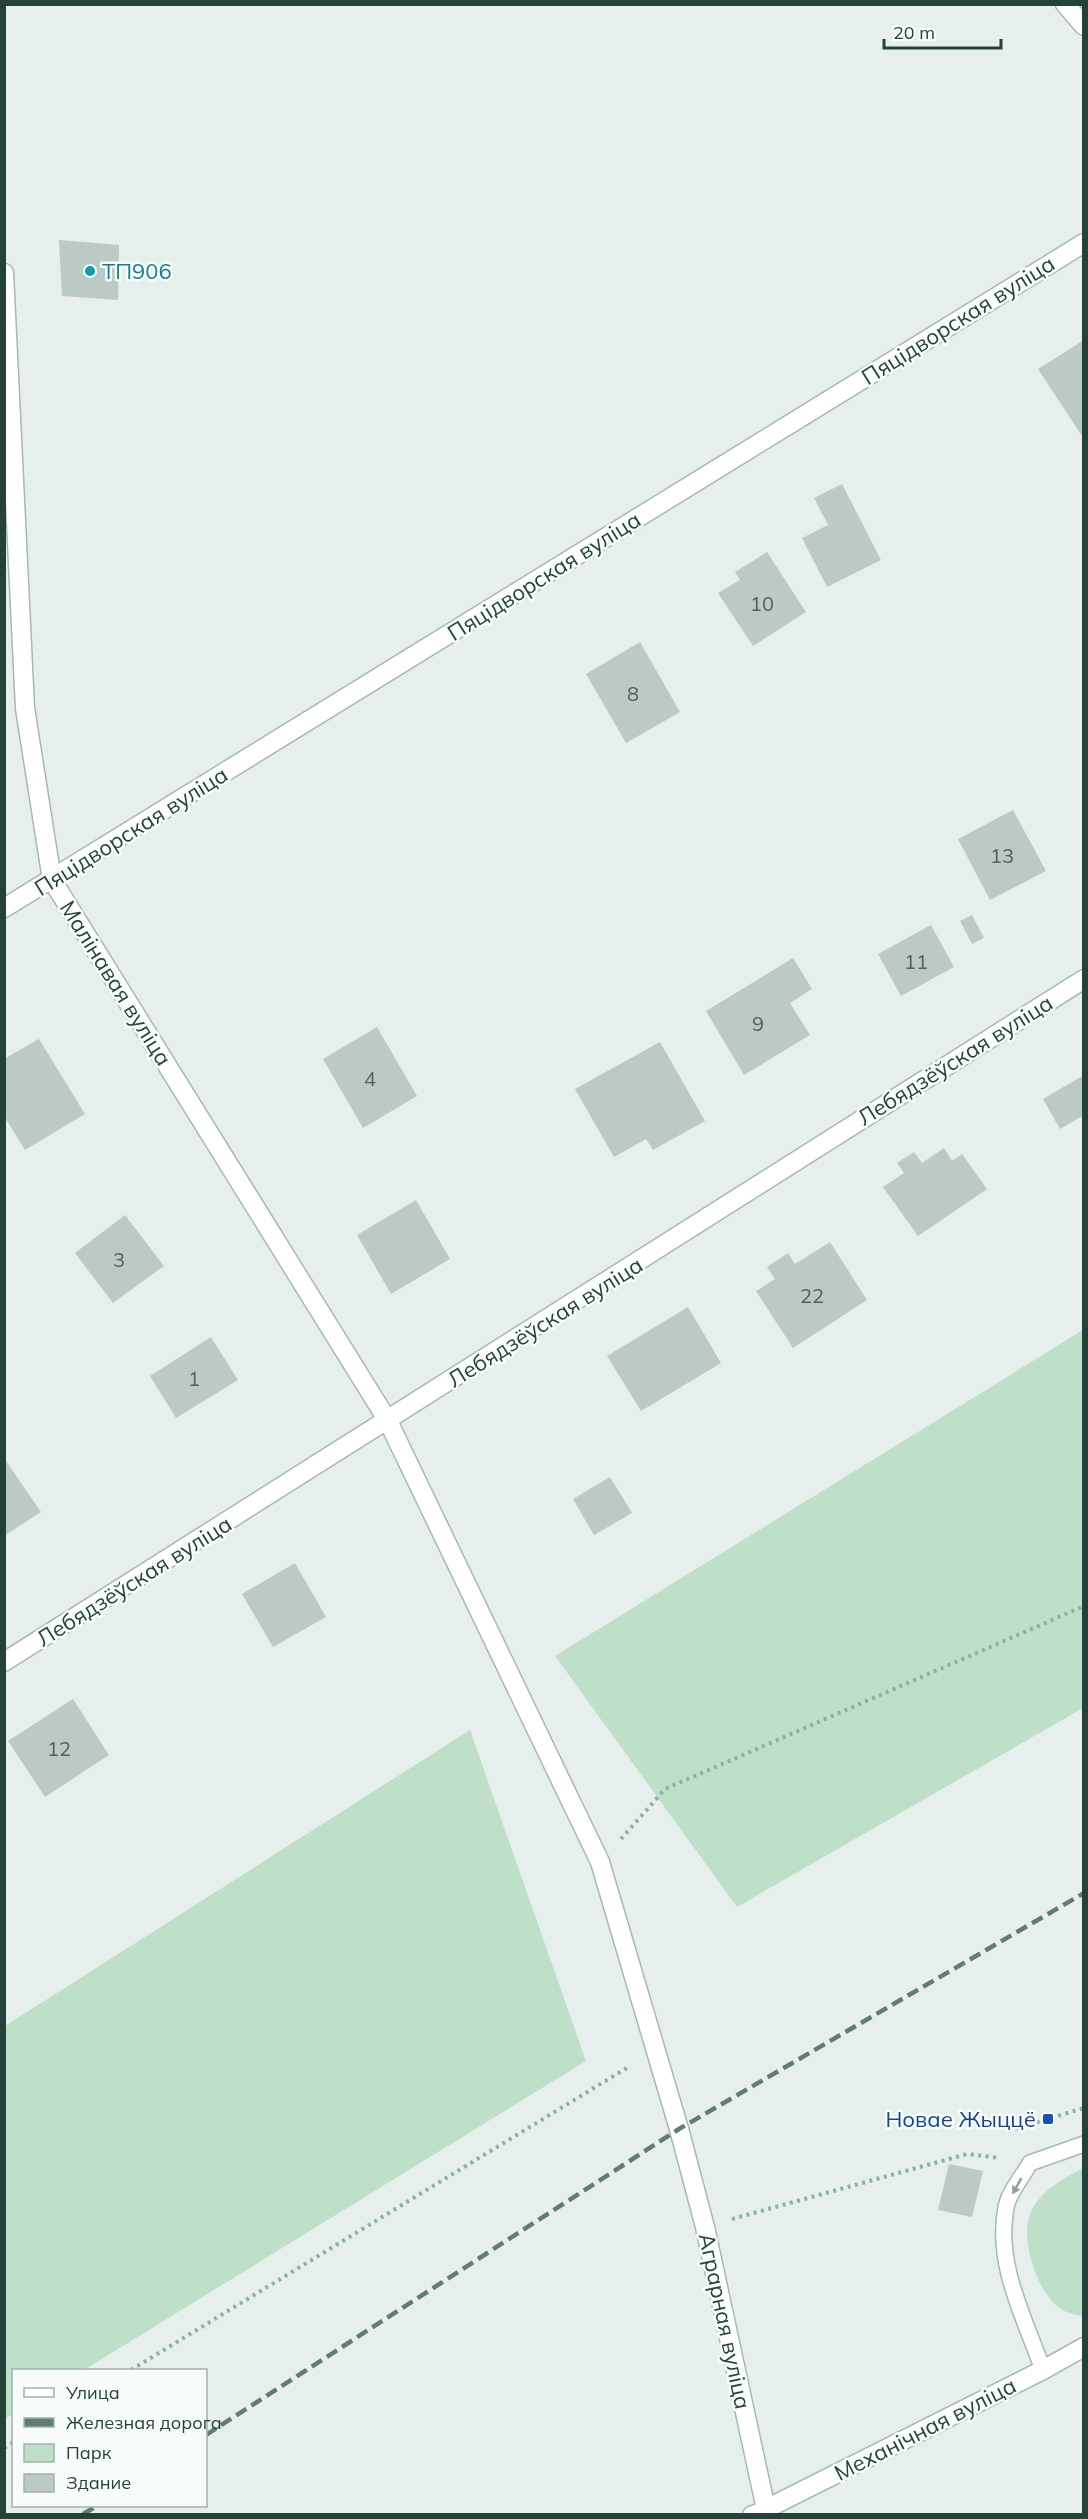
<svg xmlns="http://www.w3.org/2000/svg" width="1088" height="2519" viewBox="0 0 1088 2519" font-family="Mulish,sans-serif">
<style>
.green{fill:#bfe0c8}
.building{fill:#bbcac4}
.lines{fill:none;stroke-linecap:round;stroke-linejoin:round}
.lane-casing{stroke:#a8b8b2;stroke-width:18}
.street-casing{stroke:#a8b8b2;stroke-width:21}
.secondary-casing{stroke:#a4bbb3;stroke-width:21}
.path{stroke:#86b3a5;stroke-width:4;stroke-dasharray:3 4.5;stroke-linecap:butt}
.lane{stroke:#fff;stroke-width:15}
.street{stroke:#fff;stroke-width:18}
.secondary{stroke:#fff;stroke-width:18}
.rail{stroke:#5f7d75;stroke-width:4.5;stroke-dasharray:12 6;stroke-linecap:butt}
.oneway{fill:#92a09c}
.culture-dot{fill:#0f9aa8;stroke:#f7fbf9;stroke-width:2}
.transit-dot{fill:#1a4fb4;stroke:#f7fbf9;stroke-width:2}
.labels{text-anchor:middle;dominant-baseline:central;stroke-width:5;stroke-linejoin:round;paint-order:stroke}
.number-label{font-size:20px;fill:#4a645c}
.culture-label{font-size:22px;fill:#0d838f;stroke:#f7fbf9;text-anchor:start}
.street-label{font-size:22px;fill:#24423a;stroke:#f7fbf9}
.transit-label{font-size:22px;fill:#164399;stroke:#f7fbf9;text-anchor:end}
</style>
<rect width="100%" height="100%" fill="#e6efeb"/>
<path class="green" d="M1083 1330V1708L737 1907 555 1656Z
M470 1730 586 2061 84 2370H14L13 2414 5 2419V2026Z
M1083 2168V2317C1077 2315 1067 2313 1061 2309 1037 2293 1019 2239 1031 2212 1040 2191 1064 2178 1083 2168Z"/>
<path class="building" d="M59 240 119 245 118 300 62 296Z
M1084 340V435L1082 436 1038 369Z
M842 484 881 560 827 587 802 538 828 525 814 498Z
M767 552 806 612 753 646 718 593 740 580 735 572Z
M640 642 680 712 626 743 586 674Z
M1013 810 1046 871 990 900 958 839Z
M972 915 984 938 972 944 960 921Z
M931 925 954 967 901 996 878 954Z
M793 958 812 989 790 1003 810 1035 744 1075 706 1011Z
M377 1027 417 1096 363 1128 323 1059Z
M39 1039 85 1114 25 1150 4 1116V1059Z
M660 1042 705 1121 653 1150 646 1139 614 1157 575 1089Z
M1084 1075V1115L1060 1129 1043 1099Z
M944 1148 952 1161 962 1154 987 1189 918 1236 883 1187 904 1173 897 1163 914 1152 922 1163Z
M416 1200 450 1259 391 1294 357 1235Z
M125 1215 164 1266 113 1303 75 1253Z
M830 1242 867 1300 793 1348 756 1291 775 1279 767 1267 788 1253 795 1264Z
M688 1307 721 1363 641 1411 607 1356Z
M211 1337 238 1380 176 1418 150 1376Z
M4 1458 41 1512 4 1536Z
M610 1477 632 1513 594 1535 573 1499Z
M295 1563 326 1617 273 1647 242 1594Z
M73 1699 109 1755 45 1797 8 1741Z
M949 2164 983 2171 972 2217 938 2210Z"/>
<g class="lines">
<g class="lane-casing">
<path id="lane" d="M1043 2370C1025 2319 995 2264 1006 2208 1008 2193 1023 2176 1030 2163L1084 2144
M751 2514 766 2509"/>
</g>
<g class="street-casing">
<path id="street" d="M1065 4 1084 26
M4 273 25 708 52 880 388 1421 600 1862 679 2129
M4 908 1084 243
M4 1662 1084 979"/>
</g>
<g class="secondary-casing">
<path id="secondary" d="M679 2129 705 2227 767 2514
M766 2509 1043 2370 1084 2347"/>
</g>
<path class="path" d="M621 1839 665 1789 1084 1606
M1008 2131 1084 2108
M732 2219 967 2154 1000 2158
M131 2370 630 2066
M4 2448 14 2442"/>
<use href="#lane" class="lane"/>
<use href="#street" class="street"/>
<use href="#secondary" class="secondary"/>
<path class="rail" d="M206 2435 679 2129 1084 1893
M83 2514 97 2506"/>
</g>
<defs><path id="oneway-solid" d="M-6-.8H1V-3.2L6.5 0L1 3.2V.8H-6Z" transform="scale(1.5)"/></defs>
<use class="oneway" href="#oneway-solid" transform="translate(1017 2186) rotate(119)"/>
<circle class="culture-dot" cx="90" cy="271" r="6"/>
<rect class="transit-dot" x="1042" y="2113" width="12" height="12" rx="3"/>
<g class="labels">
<g class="number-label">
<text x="762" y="603">10</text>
<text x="633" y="693">8</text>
<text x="1002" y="855">13</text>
<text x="916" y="961">11</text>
<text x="758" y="1023">9</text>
<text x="370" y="1078">4</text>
<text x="119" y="1259">3</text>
<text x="812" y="1295">22</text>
<text x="194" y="1378">1</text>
<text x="59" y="1748">12</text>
</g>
<g class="culture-label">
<text x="102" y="271">ТП906</text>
</g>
<g class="street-label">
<text transform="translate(958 320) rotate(-32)">Пяцідворская вуліца</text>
<text transform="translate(544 576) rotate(-32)">Пяцідворская вуліца</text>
<text transform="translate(131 831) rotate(-32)">Пяцідворская вуліца</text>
<text transform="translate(116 983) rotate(58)">Малінавая вуліца</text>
<text transform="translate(955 1060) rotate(-32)">Лебядзёўская вуліца</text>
<text transform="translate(545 1322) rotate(-32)">Лебядзёўская вуліца</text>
<text transform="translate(134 1581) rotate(-32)">Лебядзёўская вуліца</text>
<text transform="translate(725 2321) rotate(78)">Аграрная вуліца</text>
<text transform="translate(925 2429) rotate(-27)">Механічная вуліца</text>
</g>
<g class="transit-label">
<text x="1036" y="2119">Новае Жыццё</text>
</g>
</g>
<rect width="1088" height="2519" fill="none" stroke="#24423a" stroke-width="12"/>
<rect x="12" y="2369" width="195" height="138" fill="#f7fbf9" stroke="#a3b1ad" stroke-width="1.5"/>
<rect x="24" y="2388" width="30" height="9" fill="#ffffff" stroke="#a3b1ad" stroke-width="1.5"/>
<text x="66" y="2399" font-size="18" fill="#24423a">Улица</text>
<rect x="24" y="2418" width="30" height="9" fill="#5f7d75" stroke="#a3b1ad" stroke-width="1.5"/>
<text x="66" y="2429" font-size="18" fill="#24423a">Железная дорога</text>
<rect x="24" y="2444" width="30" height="18" fill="#bfe0c8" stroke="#a3b1ad" stroke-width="1.5"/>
<text x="66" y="2459" font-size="18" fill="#24423a">Парк</text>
<rect x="24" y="2474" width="30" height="18" fill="#bbcac4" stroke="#a3b1ad" stroke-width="1.5"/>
<text x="66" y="2489" font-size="18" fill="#24423a">Здание</text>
<path d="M884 39v9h117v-9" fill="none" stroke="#24423a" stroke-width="3"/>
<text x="893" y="39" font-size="18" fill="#24423a" stroke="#f7fbf9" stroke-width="4.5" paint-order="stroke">20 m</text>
</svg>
